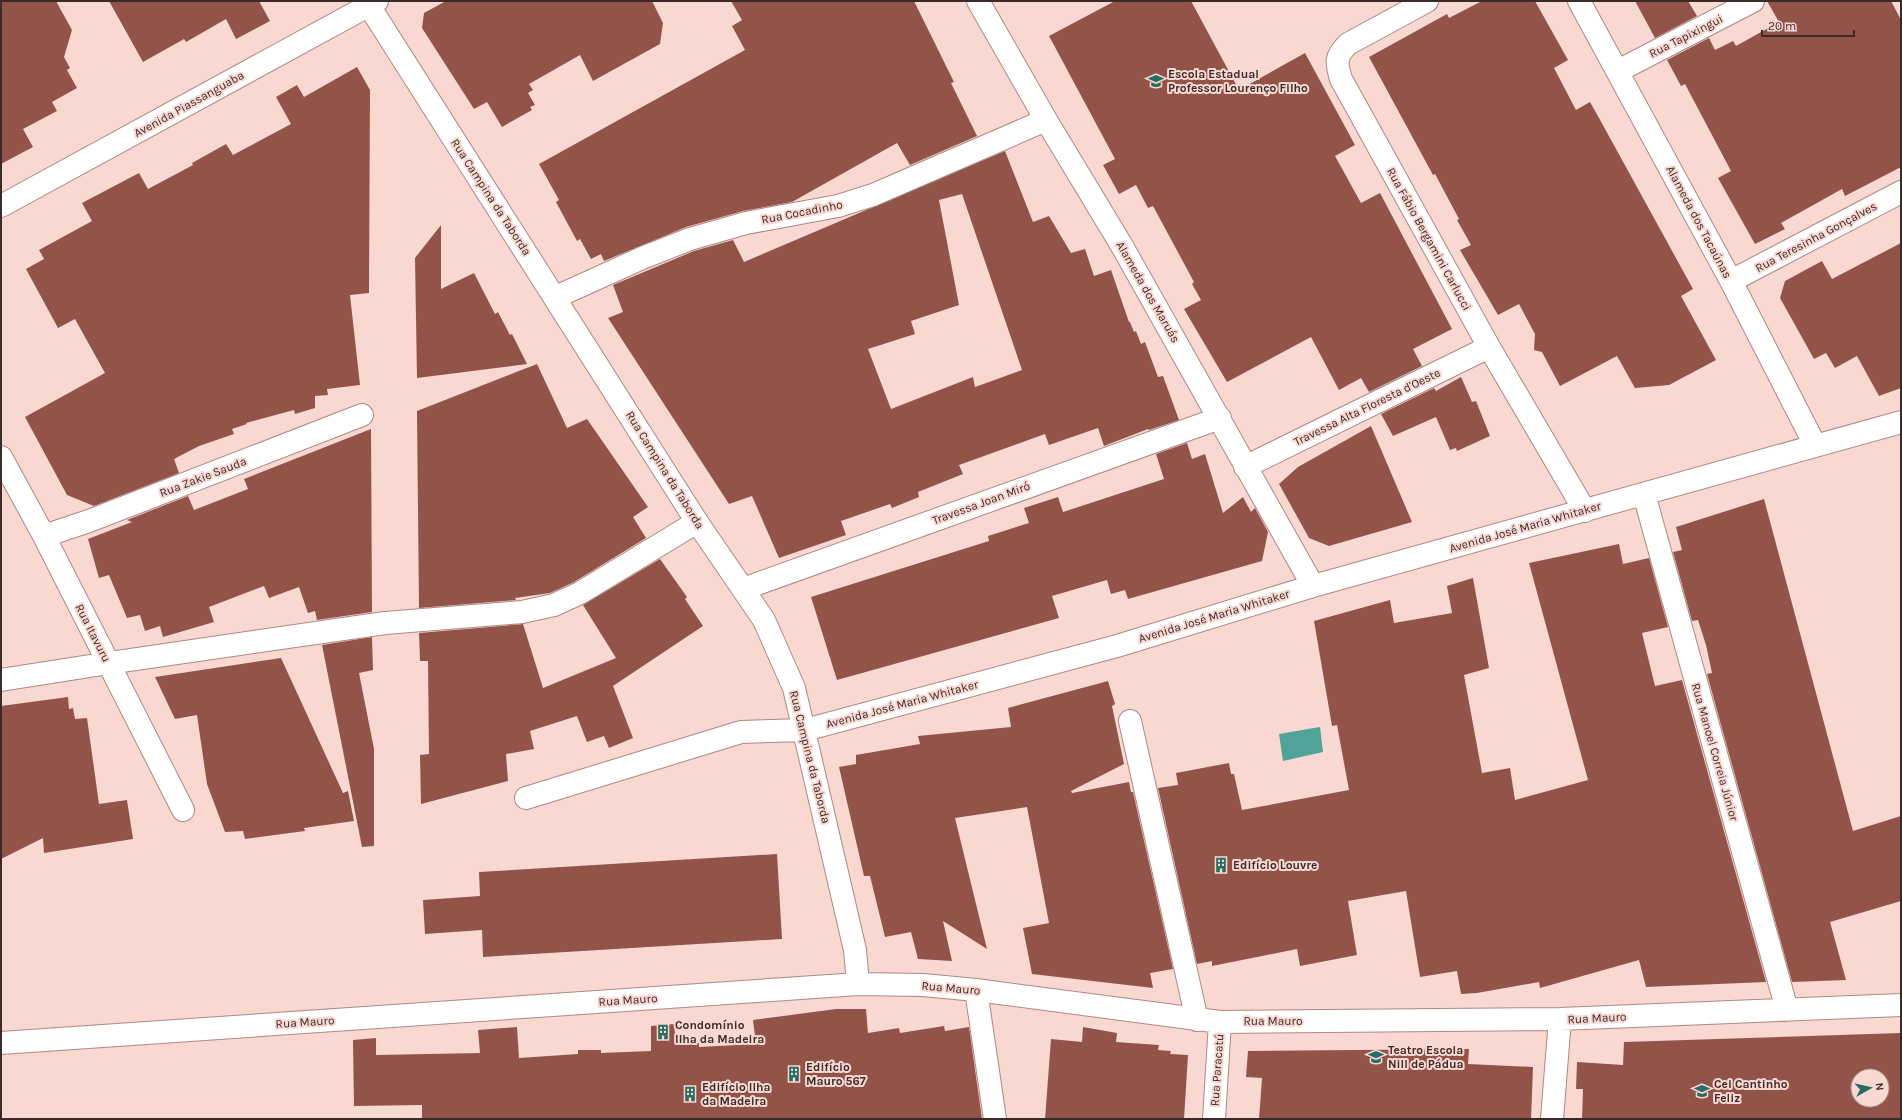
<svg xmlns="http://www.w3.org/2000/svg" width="1902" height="1120" viewBox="0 0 1902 1120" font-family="Karla,sans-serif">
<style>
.water{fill:#50a497}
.building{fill:#925449;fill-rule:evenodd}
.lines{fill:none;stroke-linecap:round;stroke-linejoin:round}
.minor-casing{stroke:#ae8881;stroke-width:24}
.minor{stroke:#fff;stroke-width:22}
.labels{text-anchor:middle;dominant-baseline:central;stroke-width:4;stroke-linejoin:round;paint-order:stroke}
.street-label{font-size:12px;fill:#3a2b28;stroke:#fad8d2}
.poi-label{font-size:12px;font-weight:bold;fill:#3a2b28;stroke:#fad8d2;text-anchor:start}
</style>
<rect width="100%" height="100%" fill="#fad8d2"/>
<path class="water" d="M1320 727 1323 752 1283 761 1279 734Z"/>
<path class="building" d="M1 1H56L72 30 64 57 70 68 67 70 77 88 52 102 57 111 23 129 33 147 1 164Z
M109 1H259L270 21 236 39 226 19 186 42 184 39 143 62Z
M446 1H652L663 23 660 44 593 81 580 55 529 84 533 90 528 93 535 105 530 107 532 110 502 127 487 102 474 109 422 28 424 13Z
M731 1H914L954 82 951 83 977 136 910 165 897 143 792 202 743 211 686 227 604 261 601 254 591 259 580 239 577 241 556 202 559 200 539 164 745 50 732 26 742 20Z
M1115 1H1191L1239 90 1305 53 1355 145 1335 156 1361 203 1380 193 1452 329 1413 349 1422 366 1369 392 1361 378 1339 390 1311 337 1227 382 1184 309 1201 300 1192 284 1194 282 1153 206 1148 208 1136 185 1119 194 1103 165 1115 159 1049 36Z
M1482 1H1535L1568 60 1554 68 1576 110 1590 102 1599 118 1693 289 1681 296 1716 360 1669 385 1635 388 1617 356 1560 386 1542 352 1534 350 1535 334 1519 304 1498 315 1460 250 1471 245 1457 220 1459 219 1435 174 1433 175 1369 57 1447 14 1449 18Z
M1635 1H1688L1697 16 1655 38Z
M1767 1H1891L1901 20V167L1845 196 1842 189 1781 223 1785 229 1755 244 1718 178 1731 171 1685 84 1681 86 1667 60 1709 38 1715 50 1733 41 1736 46 1779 22Z
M357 67 370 90 369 293 350 295 360 385 327 389 328 395 315 396V408L295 414 294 410 246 423 247 424 232 429 234 434 199 446 174 459 179 473 94 506 67 495 25 417 105 373 75 319 58 328 26 269 44 259 39 250 92 221 82 203 139 173 148 189 193 165 192 163 226 144 233 155 291 124 276 97 297 85 304 97Z
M1005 151 1033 222 1049 216 1071 253 1085 249 1094 276 1111 270 1129 322H1130L1134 332 1136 331 1141 344 1145 342 1158 377 1163 376 1179 420 1149 430 1148 429 1104 446 1098 428 1049 445 1045 434 959 465 963 474 918 492 919 497 892 508 890 504 841 521 846 535 779 558 752 496 729 504 608 318 623 312 613 285 694 251 733 240 744 262ZM962 194 1022 370 975 387 973 377 891 409 868 349 915 334 911 321 959 305 939 200Z
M441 225V289L474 273 495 314 498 312 510 335 512 334 527 364 417 378 415 258Z
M1901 243V388L1879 396 1857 356 1835 368 1826 353 1814 359 1780 298 1785 281 1822 261 1832 279Z
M537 364 567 428 587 419 648 507 633 517 646 538 574 582 550 593 515 598 516 600 419 608 417 411Z
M1461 377 1472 402 1476 401 1490 436 1457 451 1456 448 1450 450 1436 417 1393 436 1381 414 1434 388 1436 391Z
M1371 426 1412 522 1329 546 1309 538 1279 484 1298 467Z
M371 429 372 612 317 620 315 611 308 613 299 587 269 598 264 586 209 607 214 622 163 637 160 626 145 631 140 615 127 618 109 575 99 578 88 539 132 522 127 520 188 496 194 510 248 489 244 479Z
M1187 443 1192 459 1205 454 1223 513 1243 497 1251 512 1255 508 1268 532 1262 561 1128 599 1125 590 1111 594 1107 580 1052 596 1059 618 837 680 811 597 989 541 988 536 1029 523 1024 508 1058 497 1063 512 1164 479 1156 454Z
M1764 499 1853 831 1901 816V901L1830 922 1846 980 1792 982 1707 674 1712 673 1706 645 1698 620 1692 621 1673 552 1682 550 1676 527Z
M1619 544 1623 564 1649 558 1668 627 1642 633 1655 686 1682 680 1766 982 1646 987 1639 960 1540 988 1539 982 1477 993 1461 994 1457 971 1420 977 1406 891 1348 901 1357 955 1300 966 1297 949 1212 966V961L1197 964 1158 788 1178 785 1176 773 1229 763 1231 774H1234L1242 810 1349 790 1337 725 1332 726 1314 621 1390 600 1394 623 1452 613 1447 586 1473 578 1489 668 1464 675 1482 773 1510 768 1515 800 1588 780 1529 563Z
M660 559 687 597 685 599 703 626 613 686 633 738 609 748 604 736 587 742 577 716 530 731 534 749 506 754 508 781 421 804 420 755 429 754 428 661H420L419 633 523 624 543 688 616 658 583 605Z
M372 637 373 670 359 673 374 749V846L362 847 322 645Z
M281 658 343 793 348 791 354 821 304 828 305 831 245 839 243 831 225 832 207 784 197 715 175 719 155 677Z
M1108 681 1115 704 1112 706 1124 764 1071 791 1072 793 1129 782 1131 792H1133L1173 969 1150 973 1153 988 1032 974 1023 928 1049 923 1027 807 955 818 987 949 943 921 952 961 918 959 911 932 885 937 870 876H864L839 767 856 764V755L920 744 918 736 1011 727 1008 708Z
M68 697 69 709 73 708 75 719 87 718 99 804 127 800 133 839 44 853 43 838 1 859V706Z
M777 854 782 939 483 957 482 930 425 934 423 900 480 896 479 872Z
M836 1009H866L868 1033 899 1028 900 1033 944 1026 945 1031 969 1027 982 1119H422V1105L354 1106 353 1040 376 1038V1055L480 1053 478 1030 517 1027 519 1058 578 1054V1050H601V1053L651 1051V1026L674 1024 676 1044 699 1043V1047L756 1044 753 1020Z
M1083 1027 1117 1033 1116 1042 1159 1045 1158 1050 1171 1051 1170 1054 1188 1055 1184 1119H1045L1051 1039 1082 1042Z
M1901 1033V1119H1582L1583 1089H1576L1577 1062 1623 1065 1624 1042ZM1858 1076H1882V1100H1858Z
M1469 1049 1468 1064 1533 1067 1531 1119H1259L1262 1078 1246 1077 1248 1051Z"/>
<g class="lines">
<g class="minor-casing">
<path id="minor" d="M366 1 697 522 764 620 794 688 855 950 858 984
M978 1 1046 120 1122 246 1313 586
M1427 1 1348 44C1335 57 1336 62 1341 79L1489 347 1585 511
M1579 1 1731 281 1815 445
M1618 71 1753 1
M1 206 377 1
M1731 281 1901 192
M556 297 642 258 690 239 746 223 838 206 873 195 1046 120
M1 457 44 536 183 810
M1245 467 1489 347
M1644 494 1787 1010
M44 536 89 521 362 415
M743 589 1220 418
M1 680 109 663 385 623 522 612 554 605 580 593 697 522
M1130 721 1197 1020
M526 798 741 732 805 730 1117 646 1313 586 1901 422
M976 990 995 1119
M1 1043 858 984 923 985 976 990 1220 1022 1560 1019 1901 1005
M1214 1119 1220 1022
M1552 1119 1560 1019"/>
</g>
<use href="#minor" class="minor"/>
</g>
<defs>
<g id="school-bare" transform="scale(1.2)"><path d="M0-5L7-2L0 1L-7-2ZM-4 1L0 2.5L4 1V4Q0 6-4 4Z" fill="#266d63" stroke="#fad8d2" stroke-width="2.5" paint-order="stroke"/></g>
<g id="building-bare" transform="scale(1.2)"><path d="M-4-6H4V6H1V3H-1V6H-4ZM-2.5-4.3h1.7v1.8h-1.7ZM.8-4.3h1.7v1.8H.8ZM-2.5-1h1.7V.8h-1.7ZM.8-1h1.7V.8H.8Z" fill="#266d63" stroke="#fad8d2" stroke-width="2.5" paint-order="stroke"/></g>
<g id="university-bare" transform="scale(1.2)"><path d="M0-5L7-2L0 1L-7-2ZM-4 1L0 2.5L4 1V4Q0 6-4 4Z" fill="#266d63" stroke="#fad8d2" stroke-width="2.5" paint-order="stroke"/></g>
</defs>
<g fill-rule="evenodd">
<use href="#school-bare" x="1156" y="81"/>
<use href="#building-bare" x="1221" y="865"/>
<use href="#building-bare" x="663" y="1032"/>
<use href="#university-bare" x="1376" y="1057"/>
<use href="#building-bare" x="794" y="1074"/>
<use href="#school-bare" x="1702" y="1091"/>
<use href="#building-bare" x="690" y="1094"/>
</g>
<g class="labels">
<g class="street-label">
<text transform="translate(1686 36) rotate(-27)">Rua Tapixingui</text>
<text transform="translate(189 104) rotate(-29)">Avenida Piassanguaba</text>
<text transform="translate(491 197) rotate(57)">Rua Campina da Taborda</text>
<text transform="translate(802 212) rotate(-11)">Rua Cocadinho</text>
<text transform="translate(1699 222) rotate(62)">Alameda dos Tacaúnas</text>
<text transform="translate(1816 237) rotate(-28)">Rua Teresinha Gonçalves</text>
<text transform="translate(1429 239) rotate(61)">Rua Fábio Bergamini Carlucci</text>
<text transform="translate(1148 292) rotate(60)">Alameda dos Maruás</text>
<text transform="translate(1367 407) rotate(-26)">Travessa Alta Floresta d'Oeste</text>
<text transform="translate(665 470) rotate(58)">Rua Campina da Taborda</text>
<text transform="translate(203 477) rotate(-21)">Rua Zakie Sauda</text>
<text transform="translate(981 503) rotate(-20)">Travessa Joan Miró</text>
<text transform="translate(1525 527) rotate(-16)">Avenida José Maria Whitaker</text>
<text transform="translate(1214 616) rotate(-17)">Avenida José Maria Whitaker</text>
<text transform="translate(93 633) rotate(63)">Rua Itavuru</text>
<text transform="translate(902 704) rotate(-15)">Avenida José Maria Whitaker</text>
<text transform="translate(1715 752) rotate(74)">Rua Manoel Correia Júnior</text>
<text transform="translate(810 757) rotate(76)">Rua Campina da Taborda</text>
<text transform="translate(951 988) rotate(5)">Rua Mauro</text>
<text transform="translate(628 1000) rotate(-4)">Rua Mauro</text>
<text transform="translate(1597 1018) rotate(-3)">Rua Mauro</text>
<text x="1273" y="1021">Rua Mauro</text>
<text transform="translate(305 1022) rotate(-4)">Rua Mauro</text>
<text transform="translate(1217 1070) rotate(-86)">Rua Paracatú</text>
</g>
<g class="poi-label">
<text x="1168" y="74">Escola Estadual<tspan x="1168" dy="14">Professor Lourenço Filho</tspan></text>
<text x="1233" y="865">Edifício Louvre</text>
<text x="675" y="1025">Condomínio<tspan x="675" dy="14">Ilha da Madeira</tspan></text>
<text x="1388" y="1050">Teatro Escola<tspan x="1388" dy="14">Nill de Pádua</tspan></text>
<text x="806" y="1067">Edifício<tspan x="806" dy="14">Mauro 567</tspan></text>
<text x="1714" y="1084">Cei Cantinho<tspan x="1714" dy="14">Feliz</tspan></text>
<text x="702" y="1087">Edifício Ilha<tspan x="702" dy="14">da Madeira</tspan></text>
</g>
</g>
<rect width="1902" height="1120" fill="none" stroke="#3a2b28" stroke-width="4"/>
<g transform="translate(1870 1088) rotate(82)"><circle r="19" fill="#fad8d2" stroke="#ad938e"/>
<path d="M0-3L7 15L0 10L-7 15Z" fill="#266d63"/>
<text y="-6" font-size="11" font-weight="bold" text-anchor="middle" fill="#3a2b28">N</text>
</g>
<path d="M1762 30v6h92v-6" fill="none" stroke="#3a2b28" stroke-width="2"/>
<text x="1768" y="30" font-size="12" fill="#3a2b28" stroke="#fad8d2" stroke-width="3" paint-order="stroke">20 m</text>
</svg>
